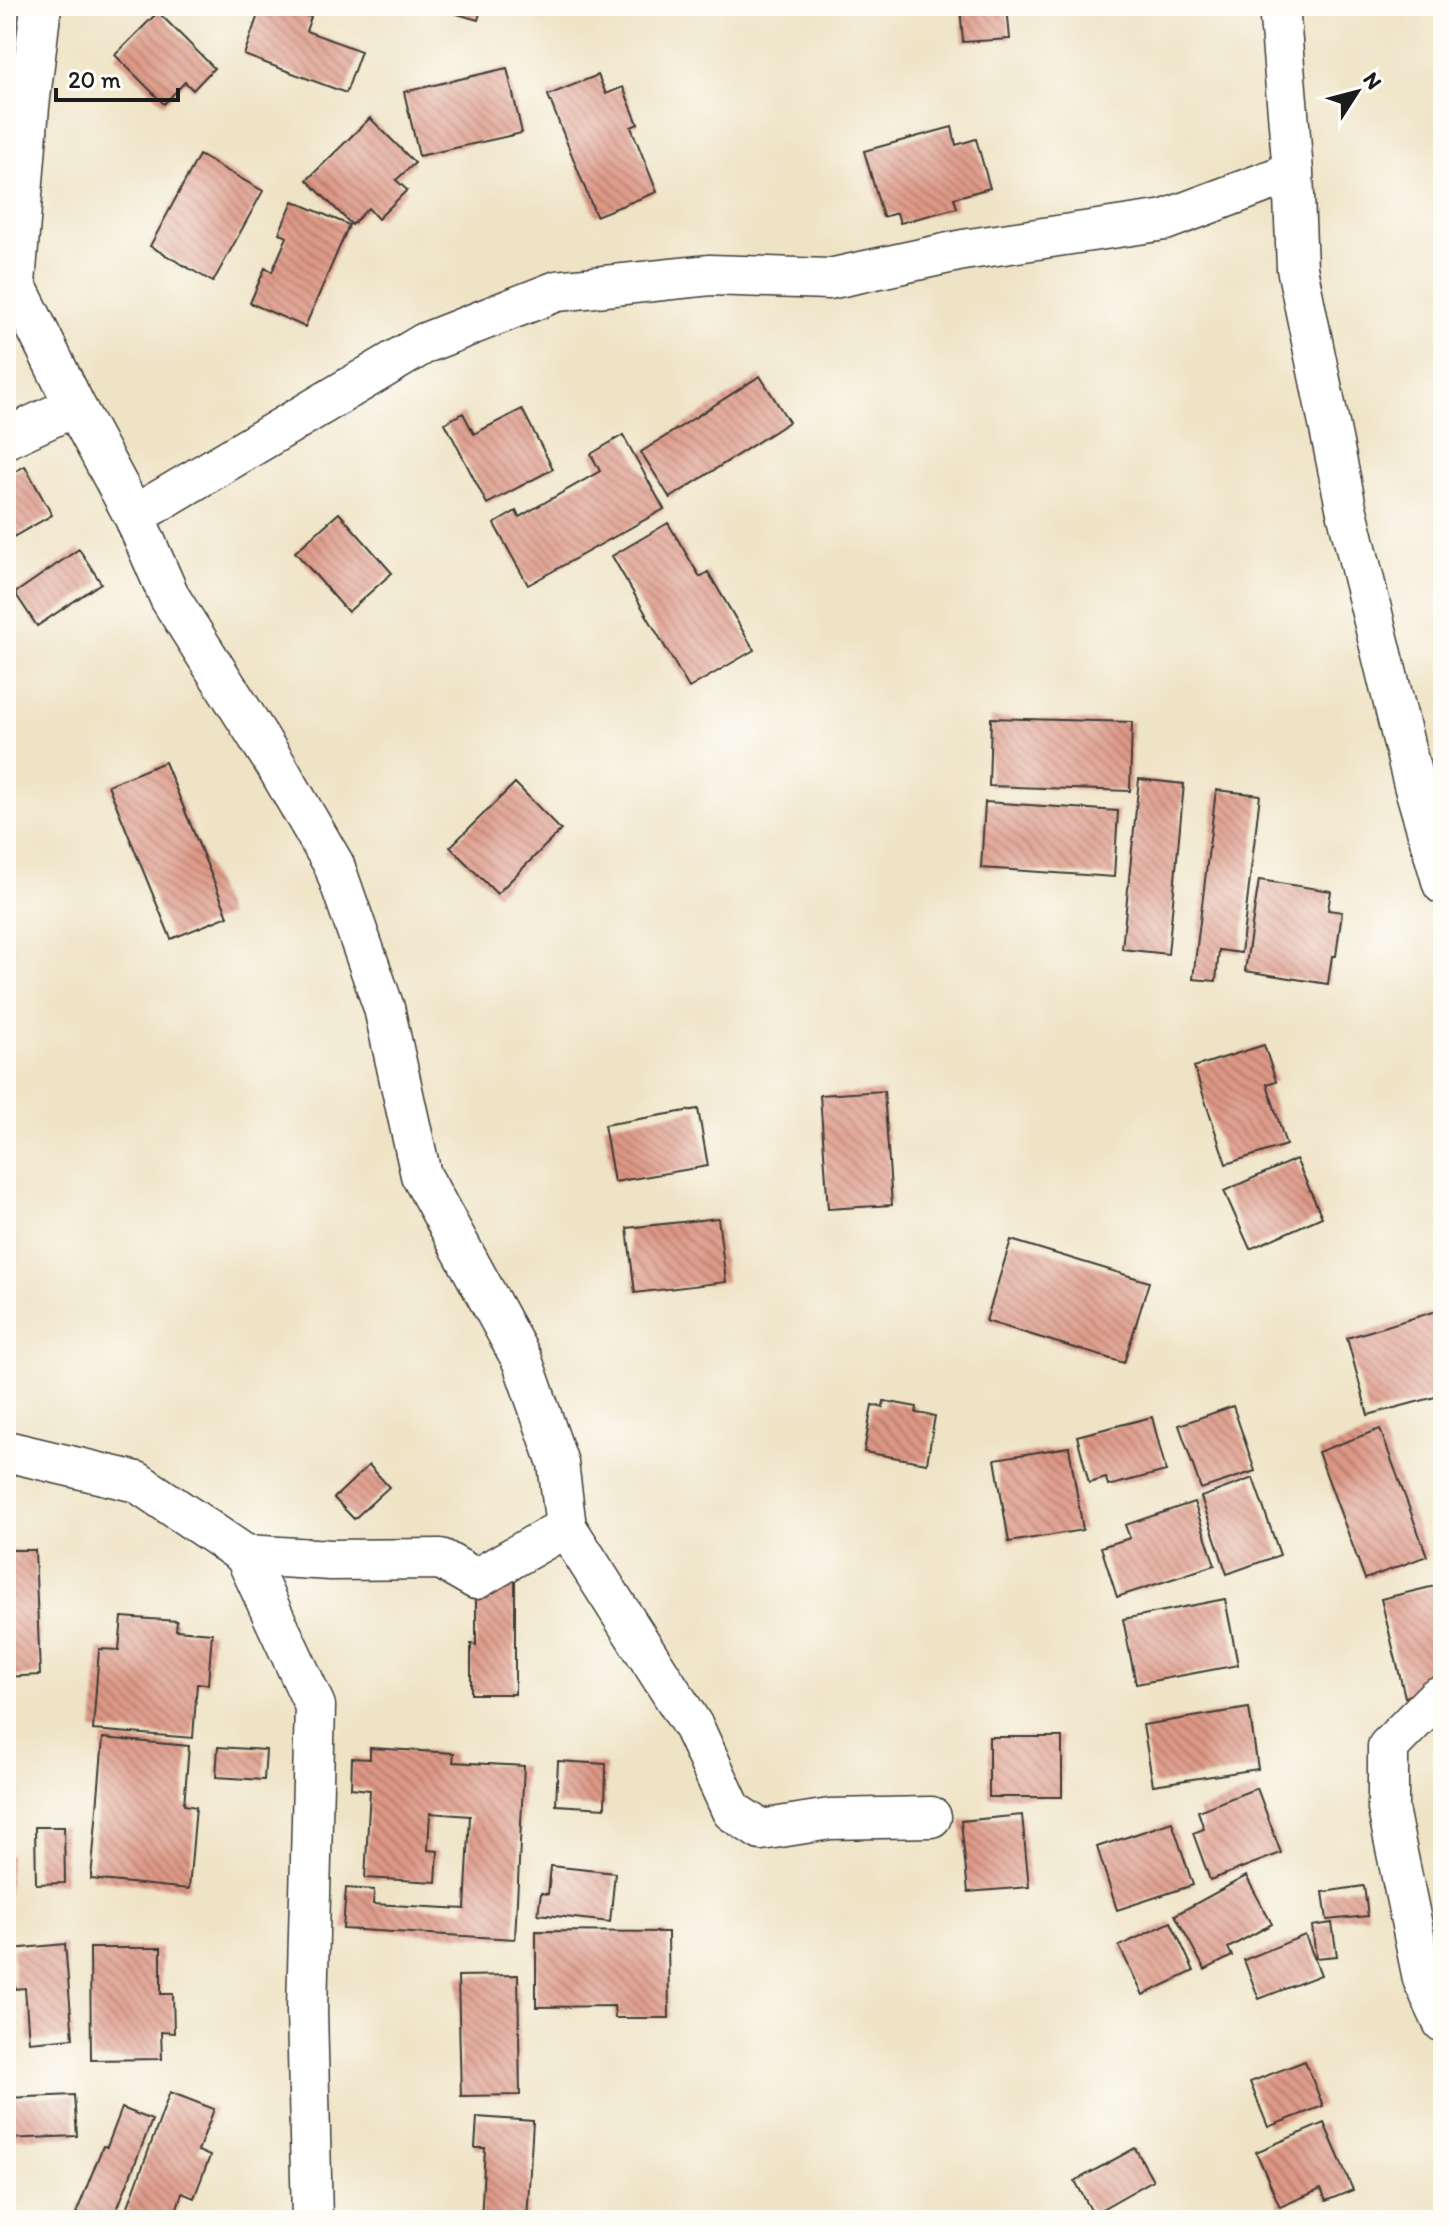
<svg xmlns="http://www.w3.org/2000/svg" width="1449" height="2226" viewBox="0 0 1449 2226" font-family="Itim,sans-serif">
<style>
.building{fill:url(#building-back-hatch)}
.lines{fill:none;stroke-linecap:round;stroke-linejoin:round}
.minor-casing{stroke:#3c3a35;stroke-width:43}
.minor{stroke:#fff;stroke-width:40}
</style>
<defs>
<pattern id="building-back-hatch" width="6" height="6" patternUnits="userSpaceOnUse" patternTransform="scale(2)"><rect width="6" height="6" fill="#dd9785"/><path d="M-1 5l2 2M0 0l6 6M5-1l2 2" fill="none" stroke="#b27a6c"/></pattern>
</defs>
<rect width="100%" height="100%" fill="#fdfcf7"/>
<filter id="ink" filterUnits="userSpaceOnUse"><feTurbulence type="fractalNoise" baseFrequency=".0125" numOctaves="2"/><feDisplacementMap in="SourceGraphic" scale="16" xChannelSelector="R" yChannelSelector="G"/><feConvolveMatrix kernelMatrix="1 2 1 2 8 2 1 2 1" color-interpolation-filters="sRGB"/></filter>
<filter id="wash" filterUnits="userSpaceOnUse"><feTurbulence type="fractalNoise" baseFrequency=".006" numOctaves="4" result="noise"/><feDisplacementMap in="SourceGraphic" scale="32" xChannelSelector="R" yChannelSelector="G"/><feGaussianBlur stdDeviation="1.8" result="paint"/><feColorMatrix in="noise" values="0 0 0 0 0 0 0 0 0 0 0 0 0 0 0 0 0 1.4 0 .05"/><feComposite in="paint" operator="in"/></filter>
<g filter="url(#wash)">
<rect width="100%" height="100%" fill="#efe3c5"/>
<g id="blocks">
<path class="building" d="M261 6H281L311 17 306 31 361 51 346 93 244 55Z
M430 6H482L478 20Z
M960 6H1007L1010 39 963 42Z
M158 12 214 68 193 90 185 82 164 104 115 55Z
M507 68 522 133 419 156 404 92Z
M598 75 606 94 623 87 638 124 631 127 657 192 596 216 548 95Z
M370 118 415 163 396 180 407 190 378 219 368 208 352 225 307 180Z
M952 127 956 145 976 139 990 188 954 198 957 208 900 223 897 213 883 217 864 151Z
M199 155 263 191 213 282 150 246Z
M293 201 349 225 305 327 250 303 265 268 272 272 287 237 279 233Z
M760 376 789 422 670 498 641 452Z
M522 409 553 469 487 504 445 423 463 413 474 434Z
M623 435 664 509 528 585 494 524 516 511 519 517 600 471 591 454Z
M25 466 52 515 6 541V476Z
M339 513 392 573 348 612 295 552Z
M668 523 700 577 708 572 754 650 689 688 612 556Z
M79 549 101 583 37 626 15 593Z
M991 718 1132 722 1130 791 989 786Z
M165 762 228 916 171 939 108 785Z
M1139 779 1184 784 1168 954 1122 949Z
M515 783 561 830 497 894 450 847Z
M1216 790 1260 795 1241 953 1219 950 1216 981 1193 979Z
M985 802 1118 811 1114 877 981 868Z
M1259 880 1331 891 1328 910 1342 912 1336 956H1332L1328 984 1245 971Z
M1264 1045 1276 1081 1267 1084 1286 1145 1226 1164 1194 1067Z
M884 1091 892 1205 828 1209 820 1095Z
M698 1109 708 1166 614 1182 604 1125Z
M1296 1159 1322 1217 1250 1249 1224 1191Z
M718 1218 726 1282 635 1293 627 1228Z
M1011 1240 1149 1282 1124 1363 986 1321Z
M1443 1309V1395L1368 1415 1347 1338Z
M884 1401 917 1407 916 1413 935 1416 927 1463 864 1452 872 1405 883 1407Z
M1233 1406 1255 1471 1201 1489 1179 1425Z
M1152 1417 1166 1471 1108 1486 1106 1478 1089 1483 1077 1436Z
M1380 1429 1427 1556 1365 1579 1318 1452Z
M1069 1447 1083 1530 1009 1542 995 1459Z
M369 1465 389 1487 354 1519 334 1498Z
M1253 1478 1280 1555 1227 1574 1201 1497Z
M1194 1502 1215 1565 1117 1597 1101 1547 1130 1538 1125 1525Z
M6 1550H35L40 1675 6 1677Z
M476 1579H515V1694H471V1644L476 1645Z
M1443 1584V1688L1405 1697 1381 1599Z
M1225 1599 1238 1665 1136 1684 1123 1619Z
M122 1617 177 1621 176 1630 212 1633 208 1684H197L193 1738 93 1730 99 1649 119 1650Z
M1249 1708 1258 1769 1153 1785 1143 1725Z
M989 1737H1062V1797H989Z
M103 1738 189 1746 184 1805 196 1807 189 1889 91 1879Z
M218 1747 266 1750 264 1780 216 1777Z
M370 1748 454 1753 453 1762 524 1766 515 1939 343 1929 346 1888 374 1890 373 1904 465 1909 470 1816 430 1813 428 1850 438 1851 436 1882 365 1878 370 1790 351 1788 352 1758 370 1759Z
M558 1761 606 1764 605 1808 556 1805Z
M1257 1788 1281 1853 1210 1880 1193 1833 1204 1829 1198 1811Z
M1022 1815 1029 1887 968 1892 961 1821Z
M1172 1822 1193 1885 1117 1910 1097 1847Z
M35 1827H64L65 1883 36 1884Z
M6 1854H10L8 1895H6Z
M551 1866 615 1873 610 1922 538 1914 541 1893 548 1894Z
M1246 1876 1272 1924 1228 1948 1232 1956 1205 1970 1175 1915Z
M1364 1886 1368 1916 1327 1920 1323 1892Z
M1171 1922 1194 1971 1143 1995 1119 1946Z
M1332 1923 1337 1956 1316 1958 1312 1926Z
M536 1931 668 1932 669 2018H615L614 2006 536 2007Z
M1305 1935 1321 1975 1259 1999 1244 1960Z
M65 1944 73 2038 29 2042 25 1988 15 1989 12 1949Z
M90 1948H161V1994H173L174 2033 161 2032 162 2059 91 2060Z
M518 1975 520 2095 461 2096 458 1976Z
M1305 2061 1323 2106 1268 2127 1250 2082Z
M170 2092 214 2109 198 2151 210 2156 194 2198 182 2193 173 2220H123Z
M74 2095 77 2136 6 2139V2098Z
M122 2108 152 2120 113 2220H92L76 2214 103 2146 107 2147Z
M477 2117 533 2121 527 2220H481L485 2148H475Z
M1324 2123 1353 2190 1326 2201 1321 2189 1280 2207 1256 2152Z
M1135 2148 1153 2180 1093 2214 1075 2181Z"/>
</g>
</g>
<g filter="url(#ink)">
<use href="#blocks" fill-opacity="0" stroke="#3c3a35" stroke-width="2"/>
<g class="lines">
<g class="minor-casing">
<path id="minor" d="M41 6 29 106 15 284 75 406
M1279 6 1293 172 1297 268 1346 507 1414 785 1443 884
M6 438 75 406 134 516 170 598 276 765 334 865 384 1008 421 1175 522 1360 558 1463 566 1527 476 1579 441 1559 331 1560 245 1555
M134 516 425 343 557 291 710 275 829 279 963 250 1165 220 1293 172
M6 1451 137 1482 245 1555 315 1706 307 2010 312 2220
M566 1527 694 1728 732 1811 761 1830 830 1819 931 1817
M1443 1695 1436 1698 1388 1747V1809L1423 1979 1443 2022"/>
</g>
<use href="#minor" class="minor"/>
</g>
</g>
<rect width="1449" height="2226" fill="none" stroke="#fdfcf7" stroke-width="32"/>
<g transform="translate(1357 92) rotate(54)" stroke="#fdfcf7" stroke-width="6" paint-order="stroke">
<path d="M0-6L14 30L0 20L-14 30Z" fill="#1c1c1c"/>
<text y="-12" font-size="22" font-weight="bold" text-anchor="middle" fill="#1c1c1c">N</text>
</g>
<path d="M56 88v12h122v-12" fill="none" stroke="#1c1c1c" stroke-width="4"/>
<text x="68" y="88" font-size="24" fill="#1c1c1c" stroke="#fdfcf7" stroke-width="6" paint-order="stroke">20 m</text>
</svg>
